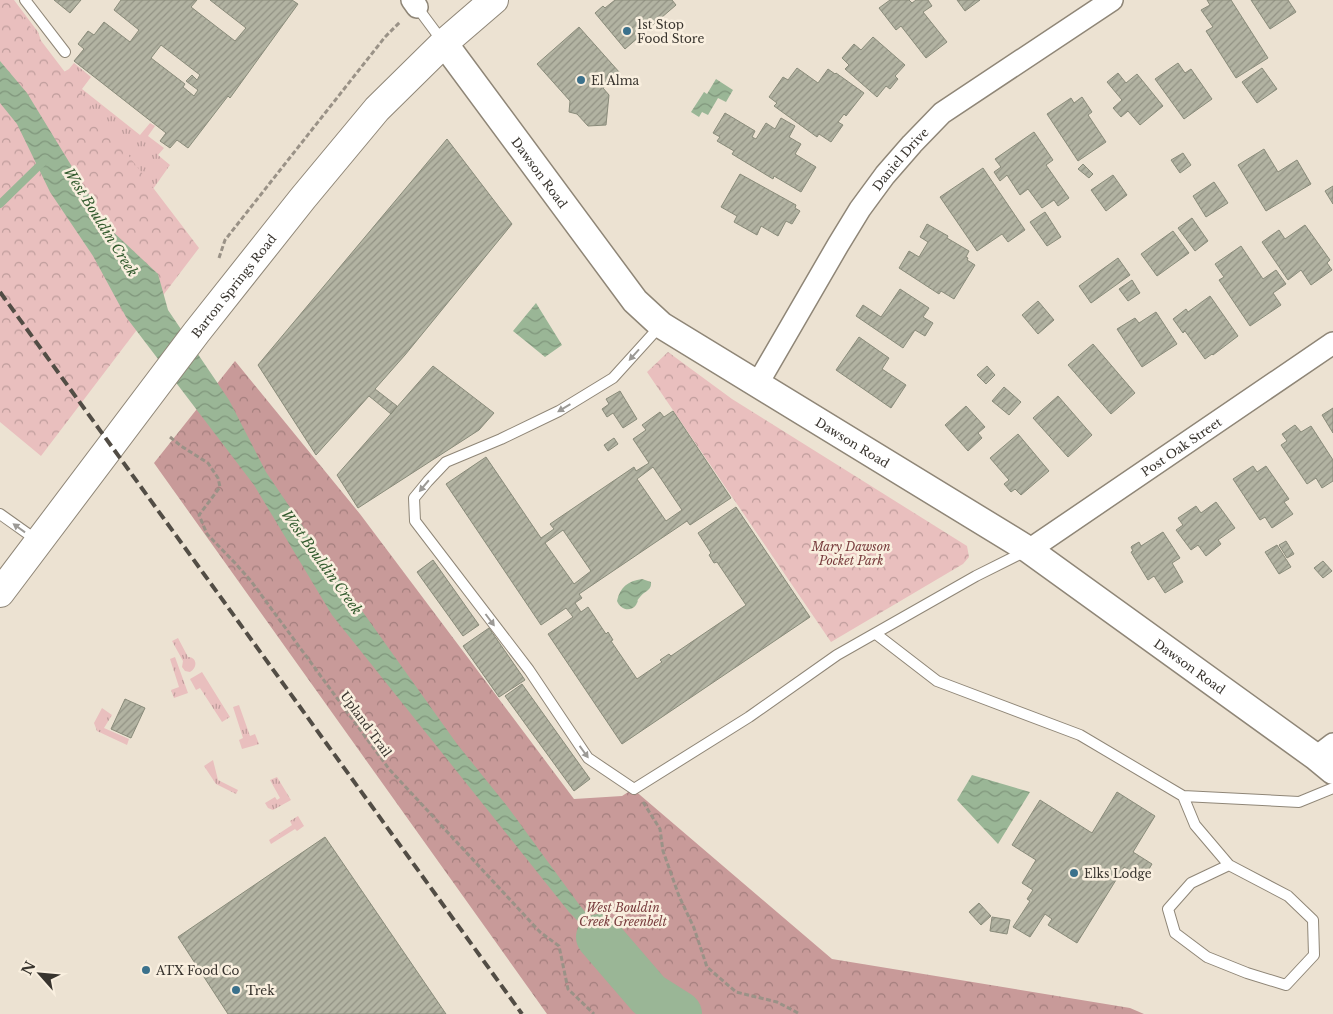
<svg xmlns="http://www.w3.org/2000/svg" width="1333" height="1014" viewBox="0 0 1333 1014" font-family="'Libre Baskerville',serif">
<style>
.grass{fill:url(#grass-tufts)}
.forest{fill:url(#forest-crowns)}
.park{fill:url(#park-crowns)}
.water{fill:url(#water-waves)}
.lines{fill:none;stroke-linecap:round;stroke-linejoin:round}
.stream{stroke:#9ab696;stroke-width:8}
.river{stroke:#9ab696;stroke-width:46}
.building{fill:url(#building-hatch);stroke:#898b7a;fill-rule:evenodd}
.service-casing{stroke:#8f8677;stroke-width:12}
.minor-casing{stroke:#8f8677;stroke-width:24}
.tertiary-casing{stroke:#8f8677;stroke-width:29}
.primary-casing{stroke:#8f8677;stroke-width:30}
.path{stroke:#9a9287;stroke-width:3;stroke-dasharray:5 2.5;stroke-linecap:butt}
.service{stroke:#fff;stroke-width:10}
.minor{stroke:#fff;stroke-width:21}
.tertiary{stroke:#fff;stroke-width:26}
.primary{stroke:#fff;stroke-width:28}
.rail{stroke:#524d45;stroke-width:4;stroke-dasharray:10 5;stroke-linecap:butt}
.oneway{fill:#9c9a96}
.poi-dot{fill:#3b718c;stroke:#f9efdf;stroke-width:2}
.labels{text-anchor:middle;dominant-baseline:central;stroke-width:5;stroke-linejoin:round;paint-order:stroke}
.poi-label{font-size:12px;fill:#38342e;stroke:#f9efdf;text-anchor:start}
.street-label{font-size:12px;fill:#38342e;stroke:#f9efdf}
.park-label{font-size:12px;font-style:italic;fill:#793d3e;stroke:#f9efdf}
.water-label{font-size:14px;font-style:italic;fill:#335b2e;stroke:#f9efdf}
</style>
<defs>
<pattern id="grass-tufts" width="24" height="20" patternUnits="userSpaceOnUse" patternTransform="scale(1.25)"><rect width="24" height="20" fill="#e9bfbe"/><path d="M3 7l-1-3M5 7V3M7 7l1-3M15 17l-1-3M17 17v-4M19 17l1-3" fill="none" stroke="#be9c9b"/></pattern>
<pattern id="forest-crowns" width="20" height="18" patternUnits="userSpaceOnUse" patternTransform="scale(1.25)"><rect width="20" height="18" fill="#c89a99"/><path d="M2 6a3 3 0 1 1 6 0M12 15a3 3 0 1 1 6 0" fill="none" stroke="#a37e7d"/></pattern>
<pattern id="park-crowns" width="20" height="18" patternUnits="userSpaceOnUse" patternTransform="scale(1.25)"><rect width="20" height="18" fill="#e9bfbe"/><path d="M2 6a3 3 0 1 1 6 0M12 15a3 3 0 1 1 6 0" fill="none" stroke="#be9c9b"/></pattern>
<pattern id="water-waves" width="16" height="10" patternUnits="userSpaceOnUse" patternTransform="scale(1.25)"><rect width="16" height="10" fill="#9ab696"/><path d="M0 5q4-4 8 0t8 0" fill="none" stroke="#7f957b"/></pattern>
<pattern id="building-hatch" width="6" height="6" patternUnits="userSpaceOnUse" patternTransform="scale(1.25)"><rect width="6" height="6" fill="#b2b3a2"/><path d="M-1 1l2-2M0 6l6-6M5 7l2-2" fill="none" stroke="#929284"/></pattern>
</defs>
<rect width="100%" height="100%" fill="#ece2d2"/>
<path class="grass" d="M0 0H14L38 32 45 52 62 73 69 69 74 63 91 77 82 89 140 135 150 123 155 126 148 136 164 148 158 155 170 165 143 203Z
M178 638 188 657C197 657 198 668 190 672L185 671 182 667 183 661 172 641Z
M175 657 188 693 174 698 171 690 179 687 170 659Z
M202 672 230 717 222 722 200 688 196 690 190 679Z
M239 705 250 736 255 734 259 744 242 749 239 740 243 738 233 707Z
M102 708 112 715 104 728 129 739 127 745 97 731 94 723Z
M213 760 218 780 238 790 236 794 216 784 204 766Z
M277 777 291 800 273 810 268 808 265 803 275 797 277 800 280 798 270 780Z
M298 816 304 826 297 831 295 829 271 844 269 840 292 825 290 821Z"/>
<path class="forest" d="M235 361 360 514 574 799 622 796 633 789 832 959 1130 1008 1144 1014H547L154 463Z"/>
<path class="park" d="M0 0H10L199 248 41 456 0 422Z
M668 352 732 399 967 546 969 557 963 564 831 642 647 372Z"/>
<path class="water" d="M0 61 27 93 110 229 158 274 168 310 229 400 266 472 325 559 457 744 507 806 578 903 652 997 569 912 332 615 254 485 126 317 93 256 50 192 17 124 0 103Z
M716 79 733 90 726 102 718 98 708 115 702 112 699 117 691 112 704 92 707 94Z
M536 303 562 345 545 357 513 331Z
M642 579 651 582C652 591 644 591 640 597 635 603 640 598 636 605 630 613 620 609 617 601 620 587 628 581 642 579Z
M972 775 1030 792 998 844 957 800Z"/>
<g class="lines">
<path class="stream" d="M0 204 45 160"/>
<path class="river" d="M599 937 649 995 679 1014"/>
</g>
<path class="building" d="M54 0H81L70 13Z
M121 0H197L191 7 235 41 246 28 210 0H292L298 4 230 98 228 96 188 148 177 140 170 148 160 141 166 133 74 61 84 49 78 44 88 31 94 35 104 22 130 42 139 30 114 10ZM161 45 200 75 197 80 192 75 186 81 198 90 194 96 183 87 185 84 151 58Z
M615 0H672L676 5 625 49 595 13 603 6 605 8Z
M890 0H909L912 3 916 0H928L932 6 923 12 947 42 926 58 901 26 896 30 879 8Z
M957 0H980L965 11Z
M1207 0H1231L1268 58 1236 78 1206 31 1213 27 1201 10 1210 5Z
M1251 0H1288L1296 12 1270 29Z
M579 27 620 73 603 88 609 95 606 125 588 126 577 114 569 112 570 101 537 64Z
M873 37 905 65 895 76 898 79 890 89 886 86 877 97 845 69 849 65 842 58 854 44 861 50Z
M1178 63 1185 73 1191 69 1212 99 1184 119 1155 79Z
M797 68 818 83 828 69 835 74 836 73 864 93 846 116 844 114 838 122 843 125 831 142 819 134 817 137 774 106 777 103 769 97 783 77 788 80Z
M1262 68 1277 89 1257 103 1242 82Z
M1118 73 1126 83 1137 74 1163 106 1140 125 1128 111 1121 117 1113 108 1122 100 1107 82Z
M1082 97 1092 112 1088 115 1106 142 1078 161 1047 114 1071 98 1074 103Z
M725 113 755 131 752 137 756 139 766 123 775 129 781 118 795 126 789 137 801 144 795 154 816 167 801 192 774 176 773 179 732 154 734 151 717 141 720 137 713 133Z
M1034 132 1053 160 1046 165 1069 198 1058 206 1054 200 1042 208 1028 189 1020 195 1007 175 1000 181 994 172 1001 167 995 159Z
M447 139 512 224 405 355 375 389 397 406 391 414 369 396 316 455 258 365Z
M1264 149 1278 172 1297 160 1311 184 1266 211 1238 165Z
M1183 153 1191 165 1180 173 1171 160Z
M1083 164 1093 174 1089 178 1078 169Z
M983 168 1025 230 1008 242 1002 234 977 251 940 197Z
M740 174 796 205 795 208 800 211 792 224 786 221 778 236 761 226 757 235 734 222 737 216 721 207Z
M1113 175 1127 195 1106 211 1091 190Z
M1214 182 1228 203 1206 217 1193 196Z
M1333 186V204L1325 191Z
M1045 212 1061 237 1047 246 1030 222Z
M1192 218 1208 241 1195 251 1178 228Z
M927 224 948 236 947 238 969 251 966 257 968 258 967 260 975 265 954 299 941 291 939 294 899 268 909 251 919 257 928 242 920 237Z
M1305 225 1330 260 1327 263 1332 270 1311 285 1301 270 1288 280 1262 242 1279 230 1285 239Z
M1173 231 1189 253 1157 276 1141 254Z
M1241 246 1263 279 1276 270 1286 284 1273 293 1281 305 1250 326 1219 280 1224 277 1215 264Z
M1118 258 1130 275 1091 303 1079 286Z
M1132 280 1140 293 1128 301 1119 289Z
M900 289 929 308 923 317 933 323 925 336 915 330 903 348 856 316 863 305 881 317Z
M1210 296 1238 336 1213 355 1212 354 1205 359 1185 331 1183 333 1173 319 1186 309 1188 312Z
M1038 301 1054 320 1038 334 1022 315Z
M1156 312 1177 344 1142 367 1117 329 1135 318 1139 323Z
M859 337 889 358 882 369 906 385 891 408 836 370Z
M1093 344 1135 393 1111 414 1068 365Z
M433 366 494 413 479 430 358 508 337 475Z
M987 366 995 375 986 384 977 375Z
M1004 387 1021 402 1009 415 992 401Z
M620 391 637 419 623 428 613 413 607 417 602 409 609 404 606 399Z
M1058 396 1092 435 1068 457 1033 418Z
M966 406 985 427 978 433 982 438 968 451 945 425Z
M1333 408V433L1322 415Z
M673 411 731 498 690 525 687 521 579 594 582 598 575 603 581 612 588 607 606 634 608 632 613 640 611 641 637 679 662 662 660 660 669 654 671 656 746 605 717 562 714 563 709 555 711 553 698 533 736 507 810 617 622 744 548 634 573 617 566 608 541 625 446 484 486 457 541 538 554 529 550 524 634 467 636 471 649 463 633 439 646 430 642 425 660 412 664 417ZM653 467 682 510 666 521 637 479ZM563 530 591 571 574 584 545 543Z
M1295 425 1301 432 1311 426 1333 460V481L1322 488 1316 478 1307 484 1281 445 1287 441 1282 434Z
M1018 434 1049 471 1021 495 1015 489 1011 492 1004 484 1009 480 990 458Z
M614 438 618 444 608 451 604 445Z
M1253 466 1257 472 1266 466 1289 499 1284 502 1293 514 1272 528 1265 517 1260 520 1233 479Z
M1216 502 1235 528 1218 540 1221 544 1206 556 1198 545 1191 550 1176 530 1183 525 1178 518 1196 506 1201 513Z
M1163 532 1180 558 1172 563 1183 582 1165 593 1154 576 1148 580 1131 552 1133 551 1131 547 1132 546 1139 542 1141 546Z
M1286 541 1294 554 1287 558 1279 545Z
M1277 545 1291 567 1279 574 1265 552Z
M433 560 479 625 463 636 417 572Z
M1323 561 1332 571 1323 578 1314 568Z
M489 628 525 680 499 697 463 646Z
M522 684 590 779 574 791 505 696Z
M125 699 145 708 131 738 111 729Z
M1117 792 1155 816 1133 852 1152 864 1143 879 1124 867 1077 943 1048 925 1052 919 1045 914 1030 937 1013 927 1030 901 1027 899 1033 890 1022 883 1036 860 1012 845 1040 800 1092 833Z
M325 837 446 1014H228L178 937Z
M979 903 991 916 981 925 969 912Z
M992 917 1010 920 1007 934 990 931Z"/>
<g class="lines">
<g class="service-casing">
<path id="service" d="M25 0 65 52
M417 7 443 42
M661 325 613 378 559 411 501 439 446 462 428 481 414 498 415 521 529 670 588 758 634 789 749 717 837 655 976 576 1026 551
M0 514 38 541
M876 634 937 681 1080 735 1183 796 1195 825 1229 865 1288 896 1313 920 1314 955 1286 985 1247 973 1207 957 1175 933 1168 909 1191 883 1229 865
M1183 796 1299 802 1333 788"/>
</g>
<g class="minor-casing">
<g id="minor">
<path d="M412 0 417 7"/>
<path id="s1" d="M758 383 838 245 860 209 885 175 912 144 942 113 1112 0"/>
<path id="s2" d="M1029 550 1333 343"/>
<path d="M1316 757 1333 744"/>
</g>
</g>
<g class="tertiary-casing">
<g id="tertiary">
<path id="s3" d="M444 43 635 301 661 325 1029 550 1316 757 1333 771"/>
</g>
</g>
<g class="primary-casing">
<g id="primary">
<path id="s4" d="M0 593 196 333 303 198 377 109 444 43 494 0"/>
</g>
</g>
<path class="path" d="M219 258 225 240 385 37 400 22
M170 437 181 446 208 463 218 478 220 487 199 515 207 534 235 563 251 581 389 769 540 932 559 946 568 989 594 1014
M643 802 660 829 663 851 679 896 694 928 707 967 736 992 777 1002 800 1014"/>
<use href="#service" class="service"/>
<use href="#minor" class="minor"/>
<use href="#tertiary" class="tertiary"/>
<use href="#primary" class="primary"/>
<path class="rail" d="M0 292 522 1014"/>
</g>
<defs><path id="oneway-solid" d="M-6-.8H1V-3.2L6.5 0L1 3.2V.8H-6Z" transform="scale(1.25)"/></defs>
<g class="oneway">
<use href="#oneway-solid" transform="translate(634 355) rotate(132)"/>
<use href="#oneway-solid" transform="translate(564 408) rotate(149)"/>
<use href="#oneway-solid" transform="translate(424 486) rotate(130)"/>
<use href="#oneway-solid" transform="translate(19 528) rotate(-144)"/>
<use href="#oneway-solid" transform="translate(490 620) rotate(53)"/>
<use href="#oneway-solid" transform="translate(584 752) rotate(54)"/>
</g>
<g class="poi-dot">
<circle cx="627" cy="31" r="5"/>
<circle cx="581" cy="80" r="5"/>
<circle cx="1074" cy="873" r="5"/>
<circle cx="146" cy="970" r="5"/>
<circle cx="236" cy="990" r="5"/>
</g>
<g class="labels">
<g class="poi-label">
<text x="637" y="24">1st Stop<tspan x="637" dy="14">Food Store</tspan></text>
<text x="591" y="80">El Alma</text>
<text x="1084" y="873">Elks Lodge</text>
<text x="156" y="970">ATX Food Co</text>
<text x="246" y="990">Trek</text>
</g>
<g class="street-label">
<text stroke="none"><textPath href="#s1" startOffset="266">Daniel Drive</textPath></text>
<text stroke="none"><textPath href="#s3" startOffset="161">Dawson Road</textPath></text>
<text stroke="none"><textPath href="#s4" startOffset="386">Barton Springs Road</textPath></text>
<text stroke="none"><textPath href="#s3" startOffset="581">Dawson Road</textPath></text>
<text stroke="none"><textPath href="#s2" startOffset="184">Post Oak Street</textPath></text>
<text stroke="none"><textPath href="#s3" startOffset="986">Dawson Road</textPath></text>
<text transform="translate(366 724) rotate(54)">Upland Trail</text>
</g>
<g class="park-label">
<text x="851" y="546">Mary Dawson<tspan x="851" dy="14">Pocket Park</tspan></text>
<text x="623" y="907">West Bouldin<tspan x="623" dy="14">Creek Greenbelt</tspan></text>
</g>
<g class="water-label">
<text transform="translate(101 222) rotate(58)">West Bouldin Creek</text>
<text transform="translate(322 562) rotate(54)">West Bouldin Creek</text>
</g>
</g>
<g transform="translate(40 974) rotate(297)" stroke="#f9efdf" stroke-width="4" paint-order="stroke">
<path d="M0-4L9 19L0 12L-9 19Z" fill="#38342e"/>
<text y="-8" font-size="14" font-weight="bold" text-anchor="middle" fill="#38342e">N</text>
</g>
</svg>
